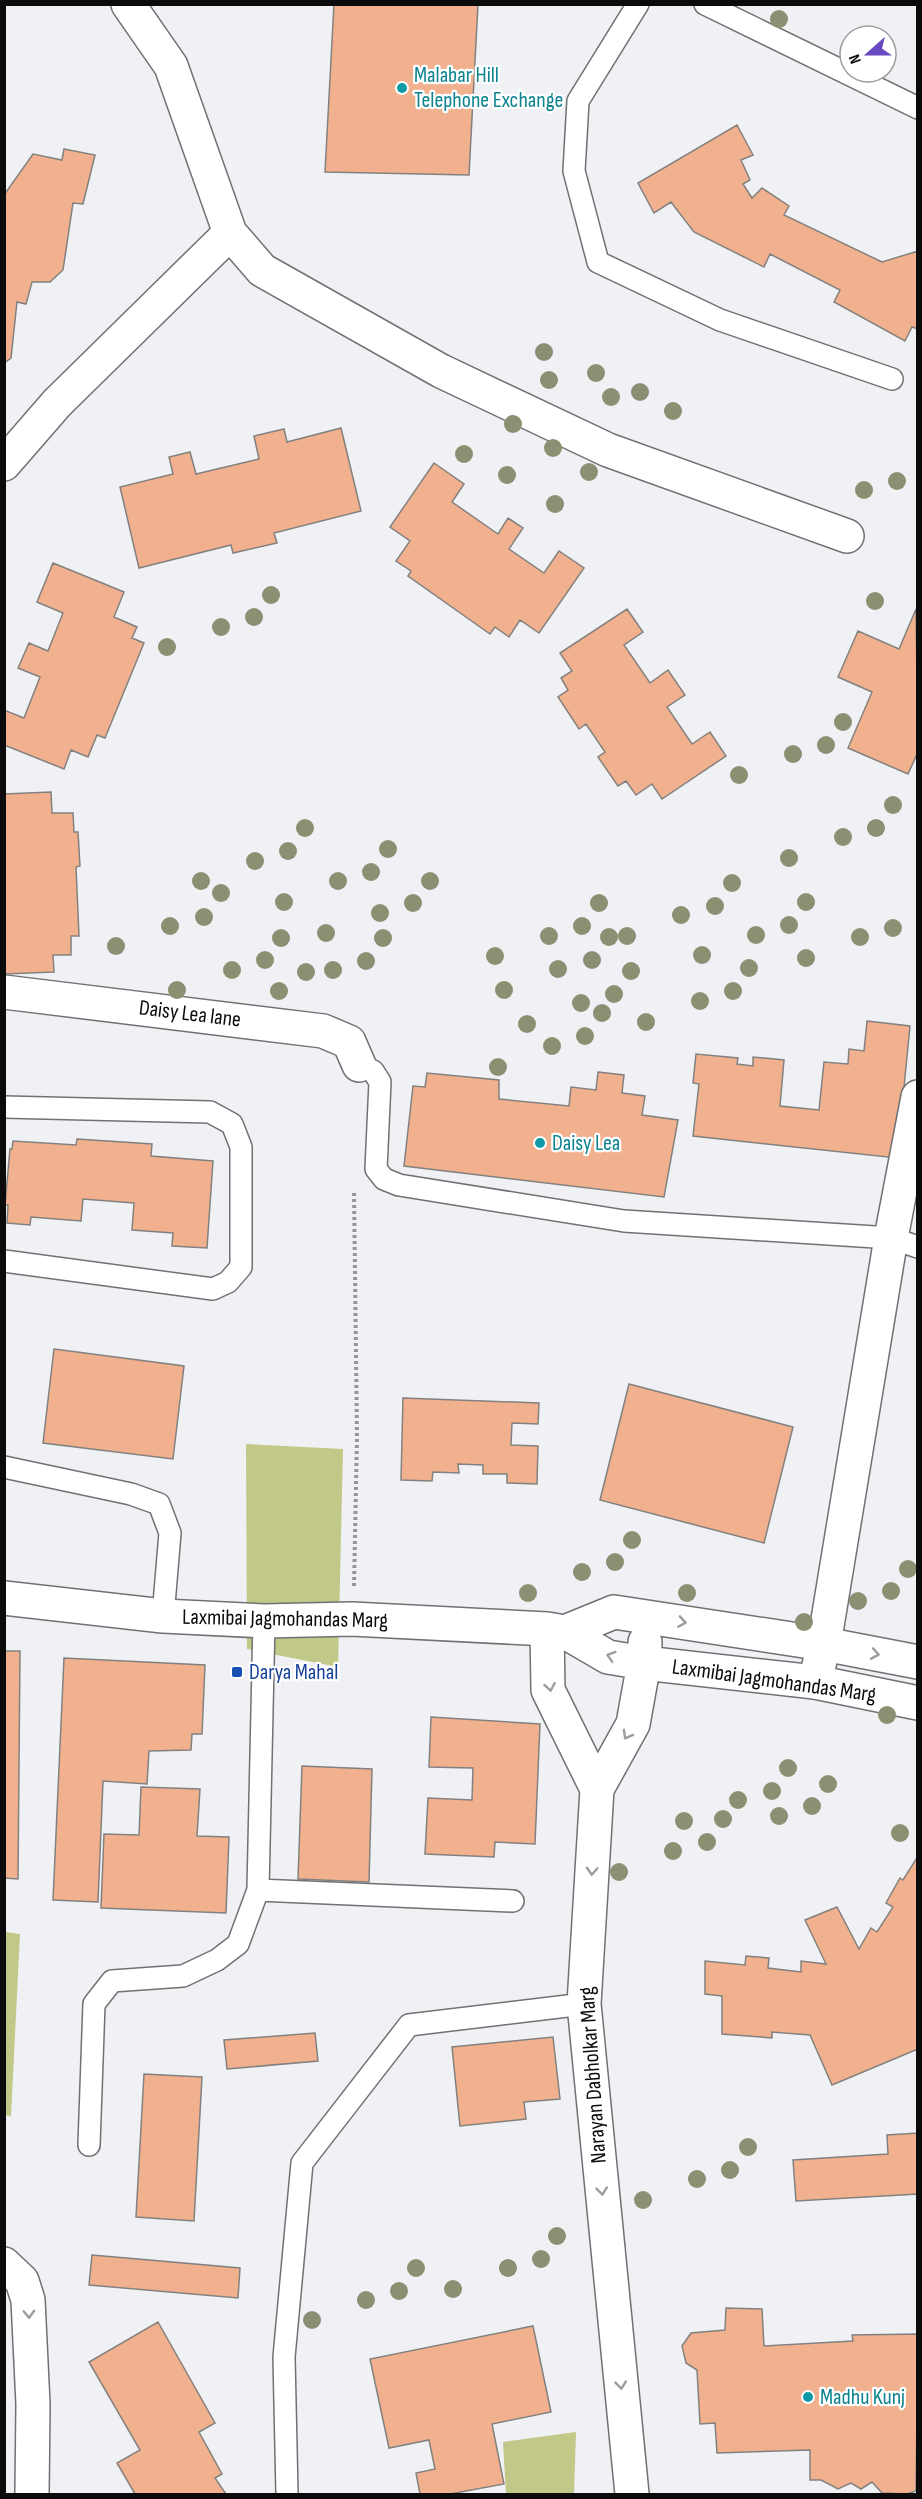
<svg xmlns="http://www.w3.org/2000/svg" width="922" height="2499" viewBox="0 0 922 2499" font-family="'Sofia Sans Condensed',sans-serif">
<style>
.green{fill:#c2c888}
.building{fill:#f2b18e;stroke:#83817f;stroke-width:1.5}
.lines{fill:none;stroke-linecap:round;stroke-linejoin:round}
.lane-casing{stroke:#707173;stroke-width:24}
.street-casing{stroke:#707173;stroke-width:36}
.secondary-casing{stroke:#707173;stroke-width:36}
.path{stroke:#969699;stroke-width:4;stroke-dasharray:3 3;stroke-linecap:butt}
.lane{stroke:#fff;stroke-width:21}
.street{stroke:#fff;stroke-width:33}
.secondary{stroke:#fff;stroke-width:33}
.tree{fill:#8d8f73}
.oneway{stroke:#9d9d9e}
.culture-dot{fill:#0f9aa8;stroke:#fff;stroke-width:2}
.transit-dot{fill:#1a4fb4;stroke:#fff;stroke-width:2}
.labels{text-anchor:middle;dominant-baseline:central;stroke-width:4.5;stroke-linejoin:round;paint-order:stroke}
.culture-label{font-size:22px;fill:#0d838f;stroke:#fff;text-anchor:start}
.street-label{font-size:22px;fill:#0b0b0c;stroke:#fff}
.transit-label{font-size:22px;fill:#164399;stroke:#fff;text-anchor:start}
</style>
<rect width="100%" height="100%" fill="#f0f1f4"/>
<path class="green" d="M246 1444 343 1449 338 1667 247 1649Z
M5 1932 20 1934 11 2116 4 2115Z
M576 2432 574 2494H506L503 2442Z"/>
<path class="building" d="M334 4H478L469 175 325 172Z
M737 125 753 155 741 160 750 180 743 184 752 198 762 188 789 206 784 215 882 262 918 251V329L912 327 905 341 834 302 840 290 770 254 764 267 694 232 671 202 654 213 638 183Z
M64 149 95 155 83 204 73 203 63 270 50 282H32L26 304 17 302 11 358 4 363V195L33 154 62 160Z
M341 428 361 511 274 533 277 543 233 553 231 545 139 568 120 487 173 474 169 457 190 452 196 474 259 459 254 436 284 429 287 442Z
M434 463 464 484 452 502 498 534 508 518 523 528 509 549 544 573 559 551 584 568 539 633 520 620 509 637 495 627 490 634 408 576 411 571 396 561 410 541 390 527Z
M53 563 124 592 114 617 137 627 132 638 144 643 105 738 97 735 88 757 71 750 64 769 4 745V710L24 718 40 677 18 668 29 643 48 651 63 613 37 602Z
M627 609 643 632 624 645 650 683 668 670 685 695 667 707 692 744 710 732 726 756 662 799 652 784 636 795 626 781 618 786 598 757 605 752 586 724 579 729 558 697 568 690 561 678 572 671 560 653Z
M916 609 918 752 908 774 848 748 872 692 838 677 858 631 899 649Z
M51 792 52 813H73L74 832H78L80 866 76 867 79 936H71V955H53L54 972 4 974V794Z
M867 1021 910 1026 897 1158 693 1136 699 1084 693 1083 696 1054 738 1058 737 1064 753 1066V1057L784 1060 780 1106 819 1110 824 1062 848 1064 849 1049 864 1051Z
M598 1072 624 1075 622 1093 645 1096 642 1115 678 1120 664 1197 404 1166 413 1086 425 1087 427 1073 499 1080V1099L569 1106 571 1087 596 1090Z
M77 1139 152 1144 151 1156 213 1161 207 1248 172 1246 173 1233 132 1230 134 1203 83 1199 81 1221 31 1217 30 1225 7 1223 8 1205H5L10 1149H12L13 1141 76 1145Z
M54 1349 184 1366 173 1459 43 1443Z
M629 1384 793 1427 764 1543 600 1500Z
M403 1398 539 1403 538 1424 512 1423 511 1445 538 1446 537 1484 507 1483V1474H483V1465L458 1464 459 1473 433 1472 432 1481 401 1480Z
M4 1651H20L18 1879 4 1878Z
M64 1658 205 1665 202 1734H192L191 1750 149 1751 147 1784 103 1781 98 1902 53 1900Z
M431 1717 540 1724 535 1844 495 1842 494 1857 425 1854 428 1798 472 1800 473 1768 429 1767Z
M302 1766 372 1769 369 1882 298 1879Z
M141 1787 200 1789 197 1836 229 1837 226 1913 101 1908 104 1834 139 1835Z
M918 1856V2049L832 2085 810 2035 772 2032V2038L722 2034V1996L705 1994V1961L745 1965 746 1956 769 1958 768 1968 801 1972V1961L826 1964 805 1920 837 1907 859 1949 871 1928 877 1932 893 1907 886 1903 900 1878 903 1880Z
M315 2033 318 2061 227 2069 224 2040Z
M553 2037 560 2099 524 2102 526 2119 460 2126 452 2047Z
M144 2074 202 2077 194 2221 136 2217Z
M918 2133V2194L796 2201 793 2160 888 2154 887 2135Z
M92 2255 240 2268 238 2298 89 2285Z
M726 2308 762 2309 764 2346 853 2341 852 2335 918 2334 916 2491 907 2494 882 2493 872 2482 861 2489 851 2483 838 2489 821 2480H810V2450L717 2453 715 2423 700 2424 697 2370 686 2363 682 2346 691 2333 725 2330Z
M158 2322 215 2423 199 2432 222 2474 215 2478 226 2494H135L117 2463 140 2450 89 2362Z
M533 2326 551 2412 492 2424 504 2484 450 2494H420L416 2473 435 2469 429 2440 389 2448 370 2359Z"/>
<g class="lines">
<g class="lane-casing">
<path id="lane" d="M638 4 578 101 574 171 598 262 720 320 892 379
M705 4 918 108
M359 1065 373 1071 380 1082 376 1169 384 1179 399 1185 624 1221 891 1238 918 1247
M4 1107 210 1112 232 1124 241 1147V1267L228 1282 213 1289 4 1261
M4 1467 131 1494 159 1504 170 1533 163 1616
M258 1890 513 1901
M89 2145 94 2004 112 1981 183 1976 217 1960 238 1944 258 1890 264 1621
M287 2494 284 2357 302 2163 409 2025 584 2004"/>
</g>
<g class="street-casing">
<path id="street" d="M128 4 171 66 230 233 262 270 441 371 608 450 847 536
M4 464 57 403 230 233
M4 992 323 1031 349 1042 359 1065
M815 1682 824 1644 891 1238 918 1097
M4 2264 22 2281 28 2300 33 2404 32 2494"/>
</g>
<g class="secondary-casing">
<path id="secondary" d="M4 1598 163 1616 264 1621 352 1619 547 1629 565 1632 608 1657 644 1663 815 1682 918 1703
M547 1629 548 1690 597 1789 584 2004 632 2494
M565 1632 614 1612 824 1644 918 1662
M597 1789 633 1724 644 1663 645 1642"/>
</g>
<path class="path" d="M354 1586 357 1437 354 1191"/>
<use href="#lane" class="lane"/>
<use href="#street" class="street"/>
<use href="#secondary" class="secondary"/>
</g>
<g class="tree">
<circle cx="779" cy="19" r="9"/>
<circle cx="544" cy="352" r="9"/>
<circle cx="596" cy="373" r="9"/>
<circle cx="549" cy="380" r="9"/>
<circle cx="640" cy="392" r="9"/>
<circle cx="611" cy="397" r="9"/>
<circle cx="673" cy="411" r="9"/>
<circle cx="513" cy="424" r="9"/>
<circle cx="553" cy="448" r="9"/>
<circle cx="464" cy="454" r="9"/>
<circle cx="589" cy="472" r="9"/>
<circle cx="507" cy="475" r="9"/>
<circle cx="897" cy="481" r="9"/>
<circle cx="864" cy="490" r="9"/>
<circle cx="555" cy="504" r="9"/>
<circle cx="271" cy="595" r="9"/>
<circle cx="875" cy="601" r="9"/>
<circle cx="254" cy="617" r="9"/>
<circle cx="221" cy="627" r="9"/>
<circle cx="167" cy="647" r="9"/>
<circle cx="843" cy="722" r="9"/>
<circle cx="826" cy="745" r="9"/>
<circle cx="793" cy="754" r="9"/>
<circle cx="739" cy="775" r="9"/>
<circle cx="893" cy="805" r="9"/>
<circle cx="305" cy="828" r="9"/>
<circle cx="876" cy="828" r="9"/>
<circle cx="843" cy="837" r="9"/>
<circle cx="388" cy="849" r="9"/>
<circle cx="288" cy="851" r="9"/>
<circle cx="789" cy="858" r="9"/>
<circle cx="255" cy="861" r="9"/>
<circle cx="371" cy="872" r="9"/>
<circle cx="201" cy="881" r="9"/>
<circle cx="338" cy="881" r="9"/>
<circle cx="430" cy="881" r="9"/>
<circle cx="732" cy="883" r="9"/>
<circle cx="221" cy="893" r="9"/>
<circle cx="284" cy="902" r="9"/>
<circle cx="806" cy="902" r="9"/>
<circle cx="413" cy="903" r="9"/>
<circle cx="599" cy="903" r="9"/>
<circle cx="715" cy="906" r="9"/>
<circle cx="380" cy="913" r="9"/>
<circle cx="681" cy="915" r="9"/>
<circle cx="204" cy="917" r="9"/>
<circle cx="789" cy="925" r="9"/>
<circle cx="170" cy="926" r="9"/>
<circle cx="582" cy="926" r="9"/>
<circle cx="893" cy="928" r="9"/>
<circle cx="326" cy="933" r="9"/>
<circle cx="756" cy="935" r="9"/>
<circle cx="549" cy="936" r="9"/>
<circle cx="627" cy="936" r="9"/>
<circle cx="609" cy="937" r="9"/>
<circle cx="860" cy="937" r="9"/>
<circle cx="281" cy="938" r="9"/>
<circle cx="383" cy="938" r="9"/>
<circle cx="116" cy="946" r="9"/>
<circle cx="702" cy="955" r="9"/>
<circle cx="495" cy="956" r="9"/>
<circle cx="806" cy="958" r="9"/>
<circle cx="265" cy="960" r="9"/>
<circle cx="592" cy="960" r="9"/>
<circle cx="366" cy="961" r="9"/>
<circle cx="749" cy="968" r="9"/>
<circle cx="558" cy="969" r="9"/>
<circle cx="232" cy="970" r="9"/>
<circle cx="333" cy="970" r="9"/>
<circle cx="631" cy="971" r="9"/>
<circle cx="306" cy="972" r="9"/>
<circle cx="177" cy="990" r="9"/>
<circle cx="504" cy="990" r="9"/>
<circle cx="279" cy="991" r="9"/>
<circle cx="733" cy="991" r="9"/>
<circle cx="614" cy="994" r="9"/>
<circle cx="700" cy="1001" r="9"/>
<circle cx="581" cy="1003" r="9"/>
<circle cx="602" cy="1013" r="9"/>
<circle cx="646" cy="1022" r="9"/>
<circle cx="527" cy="1024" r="9"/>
<circle cx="585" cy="1036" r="9"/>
<circle cx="552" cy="1046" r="9"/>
<circle cx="498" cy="1067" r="9"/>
<circle cx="632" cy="1540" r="9"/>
<circle cx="615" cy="1562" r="9"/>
<circle cx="908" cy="1569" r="9"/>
<circle cx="582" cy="1572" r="9"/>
<circle cx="891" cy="1591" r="9"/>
<circle cx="528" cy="1593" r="9"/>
<circle cx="687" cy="1593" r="9"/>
<circle cx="858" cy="1601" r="9"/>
<circle cx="804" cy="1622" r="9"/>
<circle cx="887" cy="1715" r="9"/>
<circle cx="788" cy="1768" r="9"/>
<circle cx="828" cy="1784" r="9"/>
<circle cx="772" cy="1791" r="9"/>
<circle cx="738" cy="1800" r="9"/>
<circle cx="812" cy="1806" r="9"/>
<circle cx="779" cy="1816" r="9"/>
<circle cx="723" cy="1819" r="9"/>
<circle cx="684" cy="1821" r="9"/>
<circle cx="900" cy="1833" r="9"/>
<circle cx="707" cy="1842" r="9"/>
<circle cx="673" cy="1851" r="9"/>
<circle cx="619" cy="1872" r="9"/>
<circle cx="748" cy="2147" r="9"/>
<circle cx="730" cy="2170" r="9"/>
<circle cx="697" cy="2179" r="9"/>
<circle cx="643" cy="2200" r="9"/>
<circle cx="557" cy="2236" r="9"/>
<circle cx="541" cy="2259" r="9"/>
<circle cx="416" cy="2268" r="9"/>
<circle cx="508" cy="2268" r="9"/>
<circle cx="453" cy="2289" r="9"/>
<circle cx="399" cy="2291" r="9"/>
<circle cx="366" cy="2300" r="9"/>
<circle cx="312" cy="2320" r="9"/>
</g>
<defs><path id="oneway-chevron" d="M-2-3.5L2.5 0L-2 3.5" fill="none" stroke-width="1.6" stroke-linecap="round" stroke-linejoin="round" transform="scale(1.5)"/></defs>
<g class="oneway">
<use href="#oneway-chevron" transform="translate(682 1622) rotate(9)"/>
<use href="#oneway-chevron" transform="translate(875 1654) rotate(10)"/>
<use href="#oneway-chevron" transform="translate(611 1656) rotate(-162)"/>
<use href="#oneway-chevron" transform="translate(550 1687) rotate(80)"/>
<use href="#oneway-chevron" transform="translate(627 1735) rotate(119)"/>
<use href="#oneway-chevron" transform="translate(592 1871) rotate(93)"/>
<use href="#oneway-chevron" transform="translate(602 2191) rotate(84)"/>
<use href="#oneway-chevron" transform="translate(29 2314) rotate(88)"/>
<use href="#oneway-chevron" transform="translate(621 2385) rotate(84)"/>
</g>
<g class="culture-dot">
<circle cx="402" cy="88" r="6"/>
<circle cx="540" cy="1143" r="6"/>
<circle cx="808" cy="2397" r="6"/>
</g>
<rect class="transit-dot" x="231" y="1666" width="12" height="12" rx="3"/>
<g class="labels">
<g class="culture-label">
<text x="414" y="75">Malabar Hill<tspan x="414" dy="25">Telephone Exchange</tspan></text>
<text x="552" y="1143">Daisy Lea</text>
<text x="820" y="2397">Madhu Kunj</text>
</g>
<g class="street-label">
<text transform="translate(190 1014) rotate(7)">Daisy Lea lane</text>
<text transform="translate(285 1619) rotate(1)">Laxmibai Jagmohandas Marg</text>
<text transform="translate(774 1681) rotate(8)">Laxmibai Jagmohandas Marg</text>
<text transform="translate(593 2075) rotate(-94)">Narayan Dabholkar Marg</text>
</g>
<g class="transit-label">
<text x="249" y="1672">Darya Mahal</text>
</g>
</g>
<rect width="922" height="2499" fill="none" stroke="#0b0b0c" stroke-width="12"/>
<g transform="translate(868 54) rotate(249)"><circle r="28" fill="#ffffff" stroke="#9d9d9e" stroke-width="1.5"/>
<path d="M0-4.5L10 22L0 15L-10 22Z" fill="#6749c2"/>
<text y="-9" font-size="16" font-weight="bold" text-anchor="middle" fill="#0b0b0c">N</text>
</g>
</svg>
